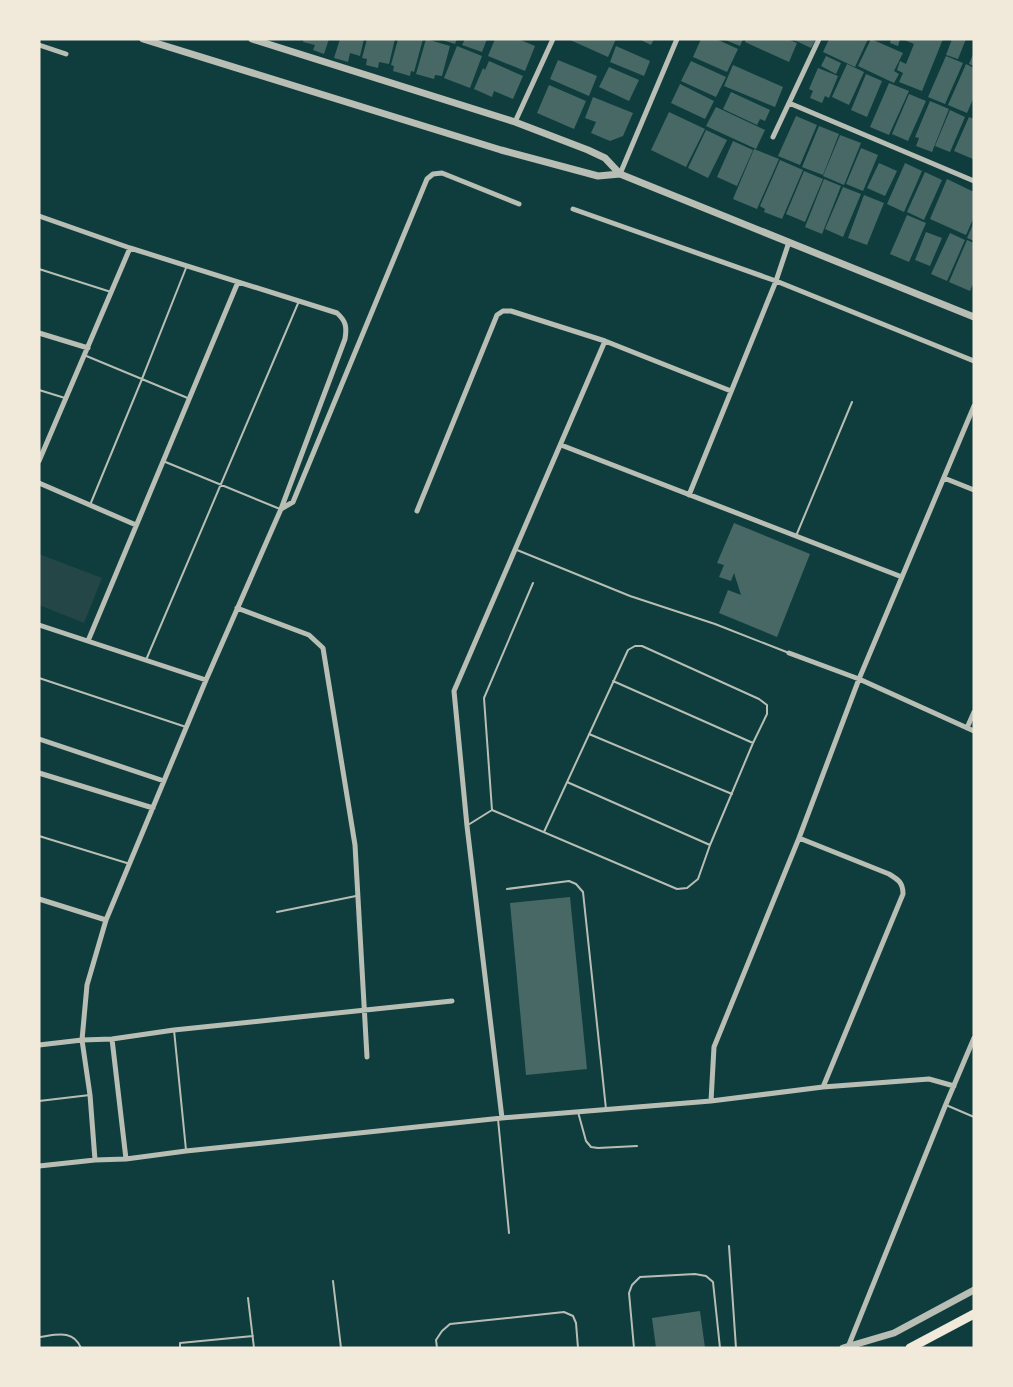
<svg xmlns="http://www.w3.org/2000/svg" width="1013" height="1387" viewBox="0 0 1013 1387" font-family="Ubuntu,sans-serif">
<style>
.green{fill:#244646}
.building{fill:#486865}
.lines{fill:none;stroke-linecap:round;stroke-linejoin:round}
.service{stroke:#b8beb3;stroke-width:2}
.minor{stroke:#b8beb3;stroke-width:5}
.tertiary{stroke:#b8beb3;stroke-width:7}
.trunk{stroke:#f1e9da;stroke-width:9}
</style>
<rect width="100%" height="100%" fill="#0f3d3e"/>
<path class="green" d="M39 554 102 578 84 623 39 605Z"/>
<path class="building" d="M304 39H329L324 54 313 50 315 45 303 42Z
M340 39H364L360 56 350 53 348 62 334 58Z
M367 39H395L389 64 379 62 378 68 366 65 367 59 362 58Z
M398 39H423L414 72 411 71 410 76 393 71 394 66 391 65Z
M426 39 450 46 442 76 435 75 434 79 416 74Z
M439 39H457L455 44Z
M465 39H487L482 52 462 45Z
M495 39H518L535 46 525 71 488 56Z
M568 39H616L608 57Z
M639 39H654L651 45Z
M701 39H716L738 49 727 72 693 57Z
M723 39H743L740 46Z
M746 39H788L797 43 789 62 745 42Z
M792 39H816L811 48Z
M829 39H868L855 67 823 52Z
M871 39 903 53 894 71 899 74 894 83 858 66Z
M891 39H900L898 46 890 43Z
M902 39H943L922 91 899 82 903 73 897 70 900 61 906 64 914 44Z
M952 39H966L958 59 946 55Z
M457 46 482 56 470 88 444 78Z
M616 46 650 61 644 76 610 62Z
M974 52V66L969 64Z
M826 56 841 63 836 74 821 66Z
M946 56 963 63 945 104 928 97Z
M558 60 597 76 589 96 550 79Z
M489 61 523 76 513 99 494 91 492 97 474 89 483 68 485 70Z
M691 61 726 77 716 97 681 81Z
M847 64 864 72 849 105 832 97Z
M966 64 974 68V97L967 113 948 105Z
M733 65 783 87 775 107 724 86Z
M609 67 639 80 629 101 599 87Z
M818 68 838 76 829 98 825 96 822 103 810 98 813 91 809 89Z
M866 74 882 81 867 117 851 110Z
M889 83 909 91 889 135 870 127Z
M680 84 714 101 705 119 671 103Z
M549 85 586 101 574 129 537 113Z
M731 92 770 110 765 121 760 119 757 125 723 109Z
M909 94 926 101 908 141 892 134Z
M593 97 633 113 623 136 610 141 591 133 596 122 585 118Z
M930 101 949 109 932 152 916 146 919 138 915 137Z
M716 107 765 130 756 149 706 126Z
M950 110 965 117 950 152 935 146Z
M669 112 705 129 686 167 651 150Z
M796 116 817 125 800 165 778 156Z
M969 117 974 119 973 159 954 151Z
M819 126 839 134 823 175 802 167Z
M706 130 727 140 708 178 688 168Z
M840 135 861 143 844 185 823 176Z
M733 141 753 150 737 186 717 177Z
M861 148 878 155 863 191 846 184Z
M754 149 779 159 757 209 733 199Z
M780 160 803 170 782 219 764 212 765 209 760 206Z
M879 163 897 171 885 196 867 188Z
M905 163 922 171 904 212 887 204Z
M804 171 823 179 805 222 786 214Z
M925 172 942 180 924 220 907 212Z
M824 179 841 186 822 234 805 227Z
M947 179 974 192V217L966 235 930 219Z
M843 187 861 194 843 237 825 229Z
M864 195 884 203 867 245 848 238Z
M907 215 926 223 909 262 890 254Z
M974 222V241L967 238Z
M926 232 942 238 930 266 915 260Z
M950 233 965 240 947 281 931 274Z
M967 240 974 243V281L970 291 949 282Z
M734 523 810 554 777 637 719 613 728 590 741 595 734 573 731 581 719 577 724 565 717 563Z
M570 897 587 1069 526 1075 510 903Z
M700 1311 705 1348H656L652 1318Z"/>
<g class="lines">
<path class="service" d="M39 269 111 292
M84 355 190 399
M39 390 65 398
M163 461 280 509
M90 505 142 379 186 268
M796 536 852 402
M517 550 630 596 715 624 789 653
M146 660 299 301
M39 678 186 727
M613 681 753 743
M589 734 732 794
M567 782 710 845
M492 810 484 698 533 583
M468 825 492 810 677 889 687 888 698 879 710 845 753 743 767 714V705L759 699 642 646H635L628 650 544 832
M39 836 130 864
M507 889 569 881 576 884 583 892 606 1109
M277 912 356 896
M174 1030 186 1150
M39 1101 90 1095
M946 1105 974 1117
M578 1112 586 1141 591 1147 598 1148 637 1146
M498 1119 509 1233
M729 1246 736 1348
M333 1281 341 1348
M248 1298 254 1348
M39 1337C56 1335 73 1329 81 1348
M180 1348V1343L253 1336
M437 1348 436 1340 442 1331 450 1324 564 1312 573 1316 576 1323 578 1348
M634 1348 629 1293 632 1285 640 1277 695 1274 706 1276 713 1282 720 1348"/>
<path class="minor" d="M39 45 66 54
M789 103 974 181
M515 122 553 39
M773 137 819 39
M620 174 677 39
M573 209 776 281 974 361
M39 216 130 248 337 313C346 321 347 327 345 339L281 509 206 680 106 920 87 985 82 1040 90 1095 95 1160
M39 333 88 348
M561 445 902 577
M39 461 130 248
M944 478 974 490
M39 483 136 525
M689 495 776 281 789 242
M281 509 293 502 427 179 433 174 442 173 519 204
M417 511 497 315 503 311H511L605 341 731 391
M237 608 309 635 323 648 355 845 367 1057
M39 625 206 680
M88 641 238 282
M789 653 859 679 974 731
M967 728 974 712
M39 739 164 781
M39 773 153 808
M799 838 889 874C899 880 903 883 903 894L823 1087
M39 899 106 920
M112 1039 126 1159
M39 1045 82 1040 112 1039 174 1030 452 1001
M711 1101 714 1047 799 838 859 679 974 406
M502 1118 467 826 454 691 605 341
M39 1166 95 1160 126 1159 186 1151 502 1118 711 1101 823 1087 929 1079 954 1086
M848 1347 946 1104 974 1038"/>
<path class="tertiary" d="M143 39 501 150 598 176 620 174
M252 39 515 122 588 150 605 158 620 174 974 317
M843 1348 894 1333 974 1290"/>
<path class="trunk" d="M910 1348 974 1314"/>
</g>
<rect width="1013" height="1387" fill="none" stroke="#f1e9da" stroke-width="81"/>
</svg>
